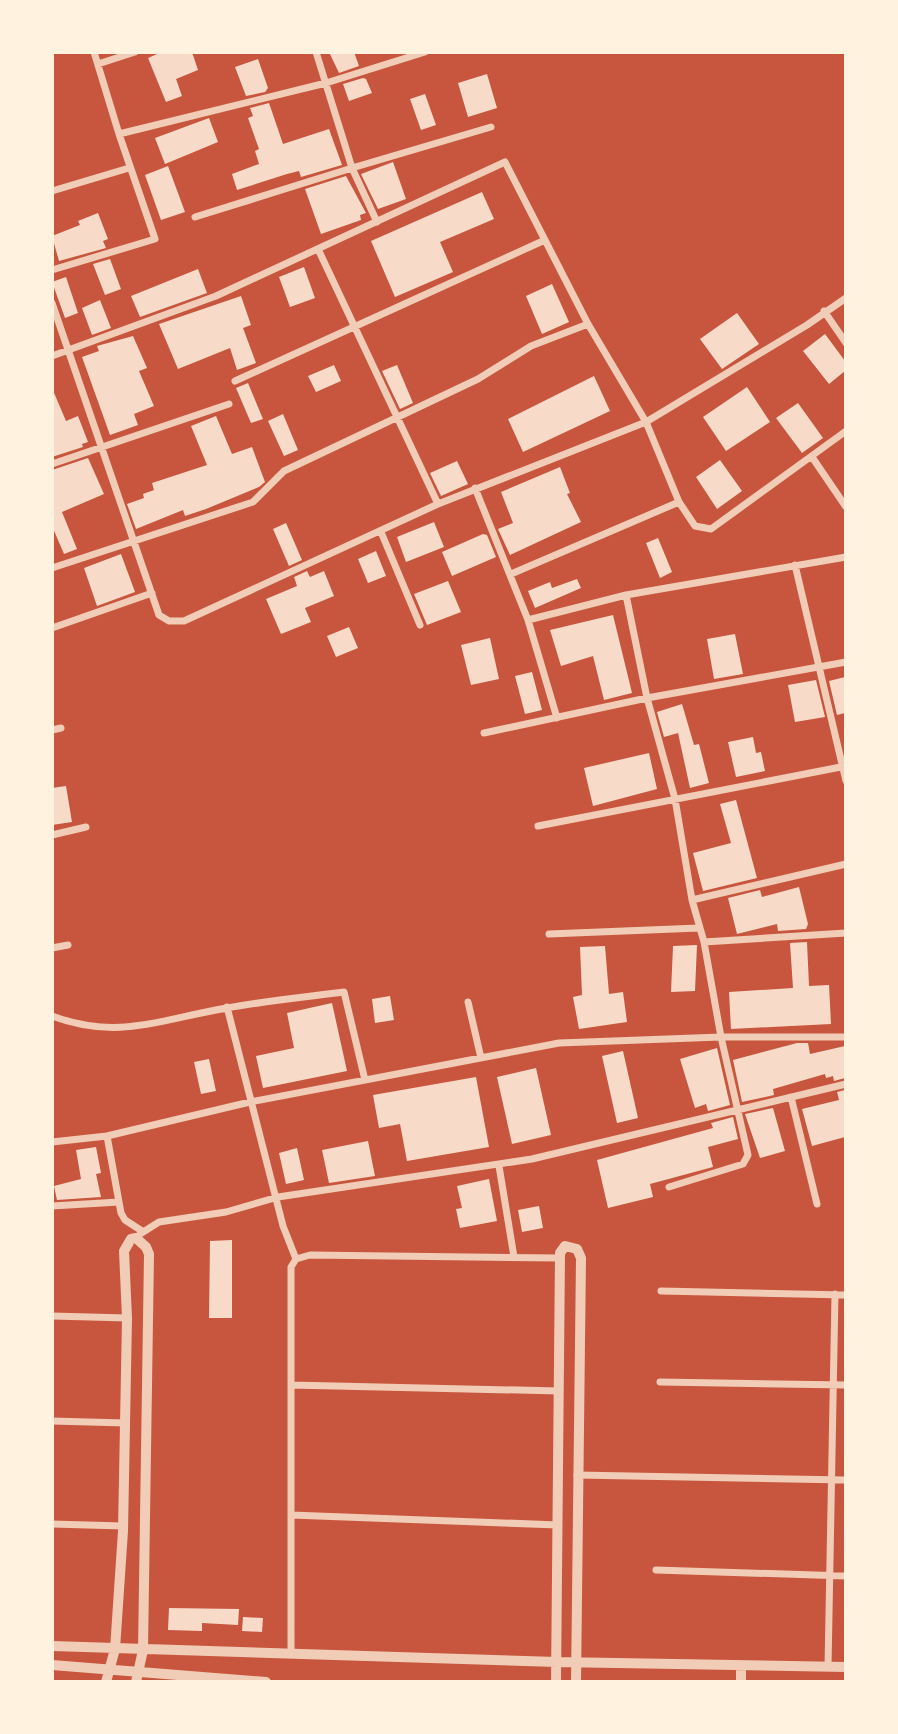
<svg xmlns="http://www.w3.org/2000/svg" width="898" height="1734" viewBox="0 0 898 1734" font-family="Ubuntu,sans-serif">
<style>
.building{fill:#f7dbc8}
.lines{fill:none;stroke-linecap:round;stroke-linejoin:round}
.minor{stroke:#f1ccb7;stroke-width:7}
.tertiary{stroke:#f1ccb7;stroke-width:10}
</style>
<rect width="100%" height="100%" fill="#c8553d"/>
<path class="building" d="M162 52H192L198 70 176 79 182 96 166 102 148 58Z
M329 52H354L359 66 339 73Z
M258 59 268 88 265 92 246 96 235 67Z
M487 74 497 108 468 117 458 83Z
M363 78 366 79 372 93 349 101 343 84Z
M425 94 436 125 421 130 410 99Z
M269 103 283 144 329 129 342 165 301 177 299 171 287 174 237 190 232 174 259 164 255 151 259 149 248 118 253 116 250 108Z
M209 118 218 142 165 164 155 138Z
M393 162 406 199 378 209 361 174Z
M168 166 185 212 161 220 145 175Z
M346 176 366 213 360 215 361 220 321 234 305 189Z
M482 192 494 219 440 242 453 272 395 297 371 241Z
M98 213 108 239 103 241 106 248 59 261 52 236 80 225 78 221Z
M110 259 121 289 105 295 93 264Z
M304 267 315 298 290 307 279 277Z
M198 269 207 293 140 317 131 296Z
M66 277 78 313 65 318 52 282Z
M552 284 569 322 542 334 526 296Z
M241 296 251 325 243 328 256 363 237 370 230 348 178 369 159 324Z
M100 300 111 328 92 335 82 308Z
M737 313 759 344 722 369 700 339Z
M825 334 845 361V371L829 384 803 351Z
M133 336 147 368 139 371 154 406 134 414 138 425 110 435 82 357 99 351 97 346Z
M334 365 341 381 316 392 308 376Z
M397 365 413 403 400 409 382 371Z
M594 376 610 411 523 452 508 419Z
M248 383 263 419 251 423 236 388Z
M747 387 770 422 726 451 703 417Z
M52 388 66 421 78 416 88 442 82 444 83 447 52 457Z
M798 403 823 438 802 453 776 418Z
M283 414 298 450 284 456 268 421Z
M216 416 232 454 252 447 265 482 259 487 206 509 185 516 183 510 136 529 127 504 144 498 143 494 154 490 152 483 207 465 191 426Z
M88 458 104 494 62 512 77 549 64 554 52 526V470Z
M720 460 742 491 717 509 696 477Z
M457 461 468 484 441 496 430 473Z
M560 467 570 493 567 494 581 522 510 555 498 529 513 523 501 492Z
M434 522 444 547 406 562 397 537Z
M286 523 302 560 289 566 273 529Z
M483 534 487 535 496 557 452 576 442 552Z
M658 538 672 572 660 578 646 543Z
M376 551 386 576 368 583 358 559Z
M121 554 135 592 97 606 84 568Z
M307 571 310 577 324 571 334 596 305 608 311 622 281 634 266 599 297 586 294 577Z
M577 579 581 588 535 608 528 591 550 582 552 588Z
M448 581 461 612 427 625 414 594Z
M613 615 632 693 604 700 593 656 561 666 550 630Z
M349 627 358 648 336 657 327 636Z
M735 634 743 674 714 679 707 639Z
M490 638 499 679 471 685 461 645Z
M532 672 542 710 525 714 515 676Z
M845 677V713L837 715 829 681Z
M816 680 825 717 795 722 788 685Z
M682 704 694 745 699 744 709 783 690 788 678 733 664 737 657 712Z
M753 737 756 753 761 752 765 771 736 777 728 742Z
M649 753 657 789 593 806 584 768Z
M66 786 72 822 52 825V788Z
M736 800 757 878 703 891 693 853 731 843 720 804Z
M799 887 808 924 806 929 778 931 777 924 737 934 728 898 760 890 762 897Z
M807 942 809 986 829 985 831 1024 731 1029 729 992 793 988 790 943Z
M697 945 695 991 671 992 673 946Z
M605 946 609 994 623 992 627 1022 579 1029 573 997 582 995 580 947Z
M390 996 394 1020 375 1023 372 999Z
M332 1003 347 1071 263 1088 256 1056 294 1048 287 1013Z
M797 1043H808L810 1054 845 1046V1078L834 1081 833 1076 826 1078 825 1074 773 1089 774 1095 742 1102 733 1060Z
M717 1048 730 1105 708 1111 706 1104 695 1108 680 1059Z
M623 1051 638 1118 617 1123 602 1056Z
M209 1059 216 1091 201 1094 194 1062Z
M536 1068 551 1135 512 1144 497 1077Z
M476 1077 489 1147 407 1161 400 1124 379 1128 373 1095Z
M845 1090V1137L812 1146 802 1109 839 1100 837 1092Z
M773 1108 785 1151 760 1158 745 1114Z
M733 1117 738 1139 708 1147 713 1167 650 1184 653 1197 608 1208 597 1160 713 1128 711 1123Z
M368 1141 375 1176 329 1183 322 1150Z
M96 1147 101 1173 96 1174 101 1197 57 1200 54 1186 81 1179 76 1150Z
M297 1148 304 1180 286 1184 279 1153Z
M489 1179 497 1221 460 1228 456 1209 462 1208 457 1186Z
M539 1206 543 1228 522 1232 518 1210Z
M232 1240V1318H209L210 1241Z
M169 1608 239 1609 238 1625 202 1623V1631L168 1630Z
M243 1617 263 1618 262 1632 242 1631Z"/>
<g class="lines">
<path class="minor" d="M94 52 119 134 326 83 425 52
M98 64 135 52
M52 191 129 168
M195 217 352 168 316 52
M377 222 352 168 491 127
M318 249 438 504 646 422 807 325 846 298
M52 270 155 239 119 134
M52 303 159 615 169 621H184L438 504
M824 311 846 343
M52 356 216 296 505 162 588 324 646 422 679 502 695 526 711 529 846 431
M235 381 545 240
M812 457 846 507
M52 464 229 404
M475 488 528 620 557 718
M381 532 420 625
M795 565 846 781
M52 568 253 502 284 471 478 379 531 346 588 324
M511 574 679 502
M626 595 647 698 675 799 692 900 704 942 721 1037 748 1155 743 1164 669 1187
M528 620 626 595 846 557
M52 628 152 593
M52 730 61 728
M484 733 647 698 846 662
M538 826 846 766
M52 835 86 827
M692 900 846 864
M549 934 699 928
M704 942 846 933
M52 948 68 945
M468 1002 481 1058
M227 1007 283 1226 296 1259
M52 1016C119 1041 161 1019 227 1008 265 1001 305 997 344 992L365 1080
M791 1097 817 1204
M52 1142 107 1136
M499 1166 514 1257
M52 1206 119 1202
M142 1231 125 1220 121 1213 107 1136 250 1102 559 1043 721 1037H846
M140 1234 159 1222 226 1212 278 1197 532 1159 846 1084
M661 1291 846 1295
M52 1316 127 1318
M660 1382 846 1385
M291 1385 559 1391
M52 1421 125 1423
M577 1475 846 1480
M291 1515 558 1525
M52 1524 123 1526
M656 1570 846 1576
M291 1654V1267L296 1259 310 1255 560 1258
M828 1667 835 1294"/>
<path class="tertiary" d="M52 1646 557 1662 846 1667
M52 1665 266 1682
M106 1682 115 1649 123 1531 127 1318 124 1251 131 1239 136 1238 146 1247 149 1254 143 1650 136 1682
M556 1682 560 1253 565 1246 577 1249 581 1258 576 1682
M741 1682V1666"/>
</g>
<rect width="898" height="1734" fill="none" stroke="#fff3e0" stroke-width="108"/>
</svg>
